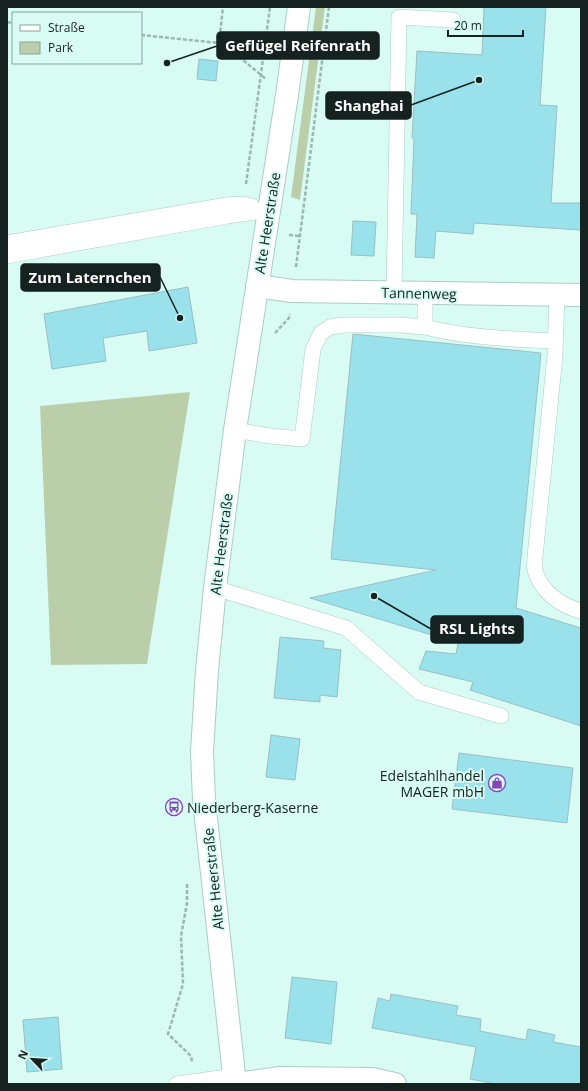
<svg xmlns="http://www.w3.org/2000/svg" width="588" height="1091" viewBox="0 0 588 1091" font-family="'Open Sans',sans-serif">
<style>
.green{fill:#bacfa9}
.building{fill:#99e2ec;stroke:#9cbec3}
.lines{fill:none;stroke-linecap:round;stroke-linejoin:round}
.service-casing{stroke:#abccc6;stroke-width:16}
.minor-casing{stroke:#abccc6;stroke-width:24}
.tertiary-casing{stroke:#abccc6;stroke-width:24}
.path{stroke:#9bb7b2;stroke-width:2.5;stroke-dasharray:4 2;stroke-linecap:butt}
.service{stroke:#fff;stroke-width:15}
.minor{stroke:#fff;stroke-width:22}
.tertiary{stroke:#fff;stroke-width:22}
.labels{text-anchor:middle;dominant-baseline:central;stroke-width:4;stroke-linejoin:round;paint-order:stroke}
.street-label{font-size:14px;fill:#152220;stroke:#d8fbf4}
.poi-label{font-size:14px;fill:#152220;stroke:#d8fbf4;text-anchor:end}
.leader{fill:none;stroke:#152220;stroke-width:1.5}
.callout-dot{fill:#152220;stroke:#d8fbf4;stroke-width:1.5}
.callout{fill:#152220;stroke:#152220;stroke-width:1.5}
.callout-label{font-size:15px;text-anchor:middle;font-weight:bold;fill:#fff}
</style>
<rect width="100%" height="100%" fill="#d8fbf4"/>
<path class="green" d="M316 7H325L300 200 291 197Z
M190 392 147 664 51 665 40 406Z"/>
<path class="building" d="M484 7H546L540 105 557 106 551 203H581V230L474 223 473 234 436 231 434 258 415 257 417 214H411L414 139 412 138 417 51 482 55Z
M199 59 218 61 216 81 197 79Z
M353 221 376 222 374 256 351 255Z
M188 287 197 343 149 351 147 331 103 338 106 361 52 369 44 314Z
M353 334 541 353 516 608 581 628V726L470 690 473 682 419 669 426 651 456 654 458 643 310 598 436 570 331 559Z
M280 637 324 641 323 648 341 650 337 697 320 695V702L274 698Z
M271 735 300 739 295 780 266 777Z
M459 753 573 768 567 823 452 809Z
M292 977 337 982 331 1044 285 1038Z
M391 994 458 1006 456 1015 481 1019 480 1031 526 1040 528 1029 555 1035 553 1042 581 1047V1084H496L470 1079 476 1047 372 1028 378 998 390 1001Z
M58 1017 62 1069 27 1072 23 1020Z"/>
<g class="lines">
<g class="service-casing">
<path id="service" d="M7 243 227 205 243 204 252 206
M7 256 227 216 269 210
M394 292 399 17 453 20
M425 293V327C468 338 512 339 556 341
M557 294 555 355 535 557C535 561 534 566 535 570 540 591 561 606 581 611
M235 430 270 436 302 439 313 349 321 333 330 327 343 325H400L425 327
M215 588 346 628 419 692 501 716
M177 1084 234 1076"/>
</g>
<g class="minor-casing">
<path id="minor" d="M257 286 292 291 581 295
M235 1084 281 1078 372 1079 395 1084"/>
</g>
<g class="tertiary-casing">
<path id="tertiary" d="M235 1084 204 800 202 752 207 670 215 588 235 430 287 95 299 7"/>
</g>
<path class="path" d="M7 22 13 23
M141 35 219 43 223 7
M219 43 232 51 266 79
M246 184 270 7
M289 235 300 236
M296 267 329 7
M275 333 289 318 290 314
M187 884V903L181 936 183 984 168 1034 191 1056 192 1062"/>
<use href="#service" class="service"/>
<use href="#minor" class="minor"/>
<use href="#tertiary" class="tertiary"/>
</g>
<defs>
<g id="shop-ring" transform="scale(0.9)"><circle r="9.5" fill="#d8fbf4" stroke="#8845b9" stroke-width="1.5"/><path d="M-5-2.5h2.3a2.7 3.5 0 0 1 5.4 0H5L5.5 6h-11ZM-1.5-2.5h3a1.5 2.3 0 0 0-3 0Z" fill="#8845b9"/></g>
<g id="bus-ring" transform="scale(0.9)"><circle r="9.5" fill="#d8fbf4" stroke="#8845b9" stroke-width="1.5"/><path d="M-5-6H5V4H4V6H2V4H-2V6H-4V4H-5ZM-3.5-4V0h7V-4ZM-3.5 1.2v1.5H-2V1.2ZM2 1.2v1.5H3.5V1.2Z" fill="#8845b9"/></g>
</defs>
<g fill-rule="evenodd">
<use href="#shop-ring" x="497" y="783"/>
<use href="#bus-ring" x="174" y="807"/>
</g>
<g class="labels">
<g class="street-label">
<text transform="translate(267 223) rotate(-81)">Alte Heerstraße</text>
<text transform="translate(419 293) rotate(1)">Tannenweg</text>
<text transform="translate(221 544) rotate(-83)">Alte Heerstraße</text>
<text transform="translate(213 879) rotate(-96)">Alte Heerstraße</text>
</g>
<g class="poi-label">
<text x="484" y="775">Edelstahlhandel<tspan x="484" dy="16">MAGER mbH</tspan></text>
<text x="187" y="807" text-anchor="start">Niederberg-Kaserne</text>
</g>
</g>
<path class="leader" d="M167 63L217 46M479 80L411 105M180 318L160 277M374 596L431 629"/>
<g class="callout-dot">
<circle cx="167" cy="63" r="4"/>
<circle cx="479" cy="80" r="4"/>
<circle cx="180" cy="318" r="4"/>
<circle cx="374" cy="596" r="4"/>
</g>
<g class="callout">
<rect x="217" y="32" width="162" height="27" rx="4"/>
<rect x="326" y="92" width="85" height="27" rx="4"/>
<rect x="21" y="264" width="139" height="27" rx="4"/>
<rect x="431" y="616" width="92" height="27" rx="4"/>
</g>
<g class="callout-label">
<text x="298" y="51">Geflügel Reifenrath</text>
<text x="369" y="111">Shanghai</text>
<text x="90" y="283">Zum Laternchen</text>
<text x="477" y="634">RSL Lights</text>
</g>
<rect width="588" height="1091" fill="none" stroke="#152220" stroke-width="16"/>
<rect x="12" y="12" width="130" height="52" fill="#d8fbf4" stroke="#8aa49f"/>
<rect x="20" y="25" width="20" height="6" fill="#ffffff" stroke="#8aa49f"/>
<text x="48" y="32" font-size="12" fill="#152220">Straße</text>
<rect x="20" y="42" width="20" height="12" fill="#bacfa9" stroke="#8aa49f"/>
<text x="48" y="52" font-size="12" fill="#152220">Park</text>
<g transform="translate(32 1059) rotate(295)" stroke="#d8fbf4" stroke-width="3" paint-order="stroke">
<path d="M0-3L7 15L0 10L-7 15Z" fill="#152220"/>
<text y="-6" font-size="11" font-weight="bold" text-anchor="middle" fill="#152220">N</text>
</g>
<path d="M448 30v6h75v-6" fill="none" stroke="#152220" stroke-width="2"/>
<text x="454" y="30" font-size="12" fill="#152220" stroke="#d8fbf4" stroke-width="3" paint-order="stroke">20 m</text>
</svg>
